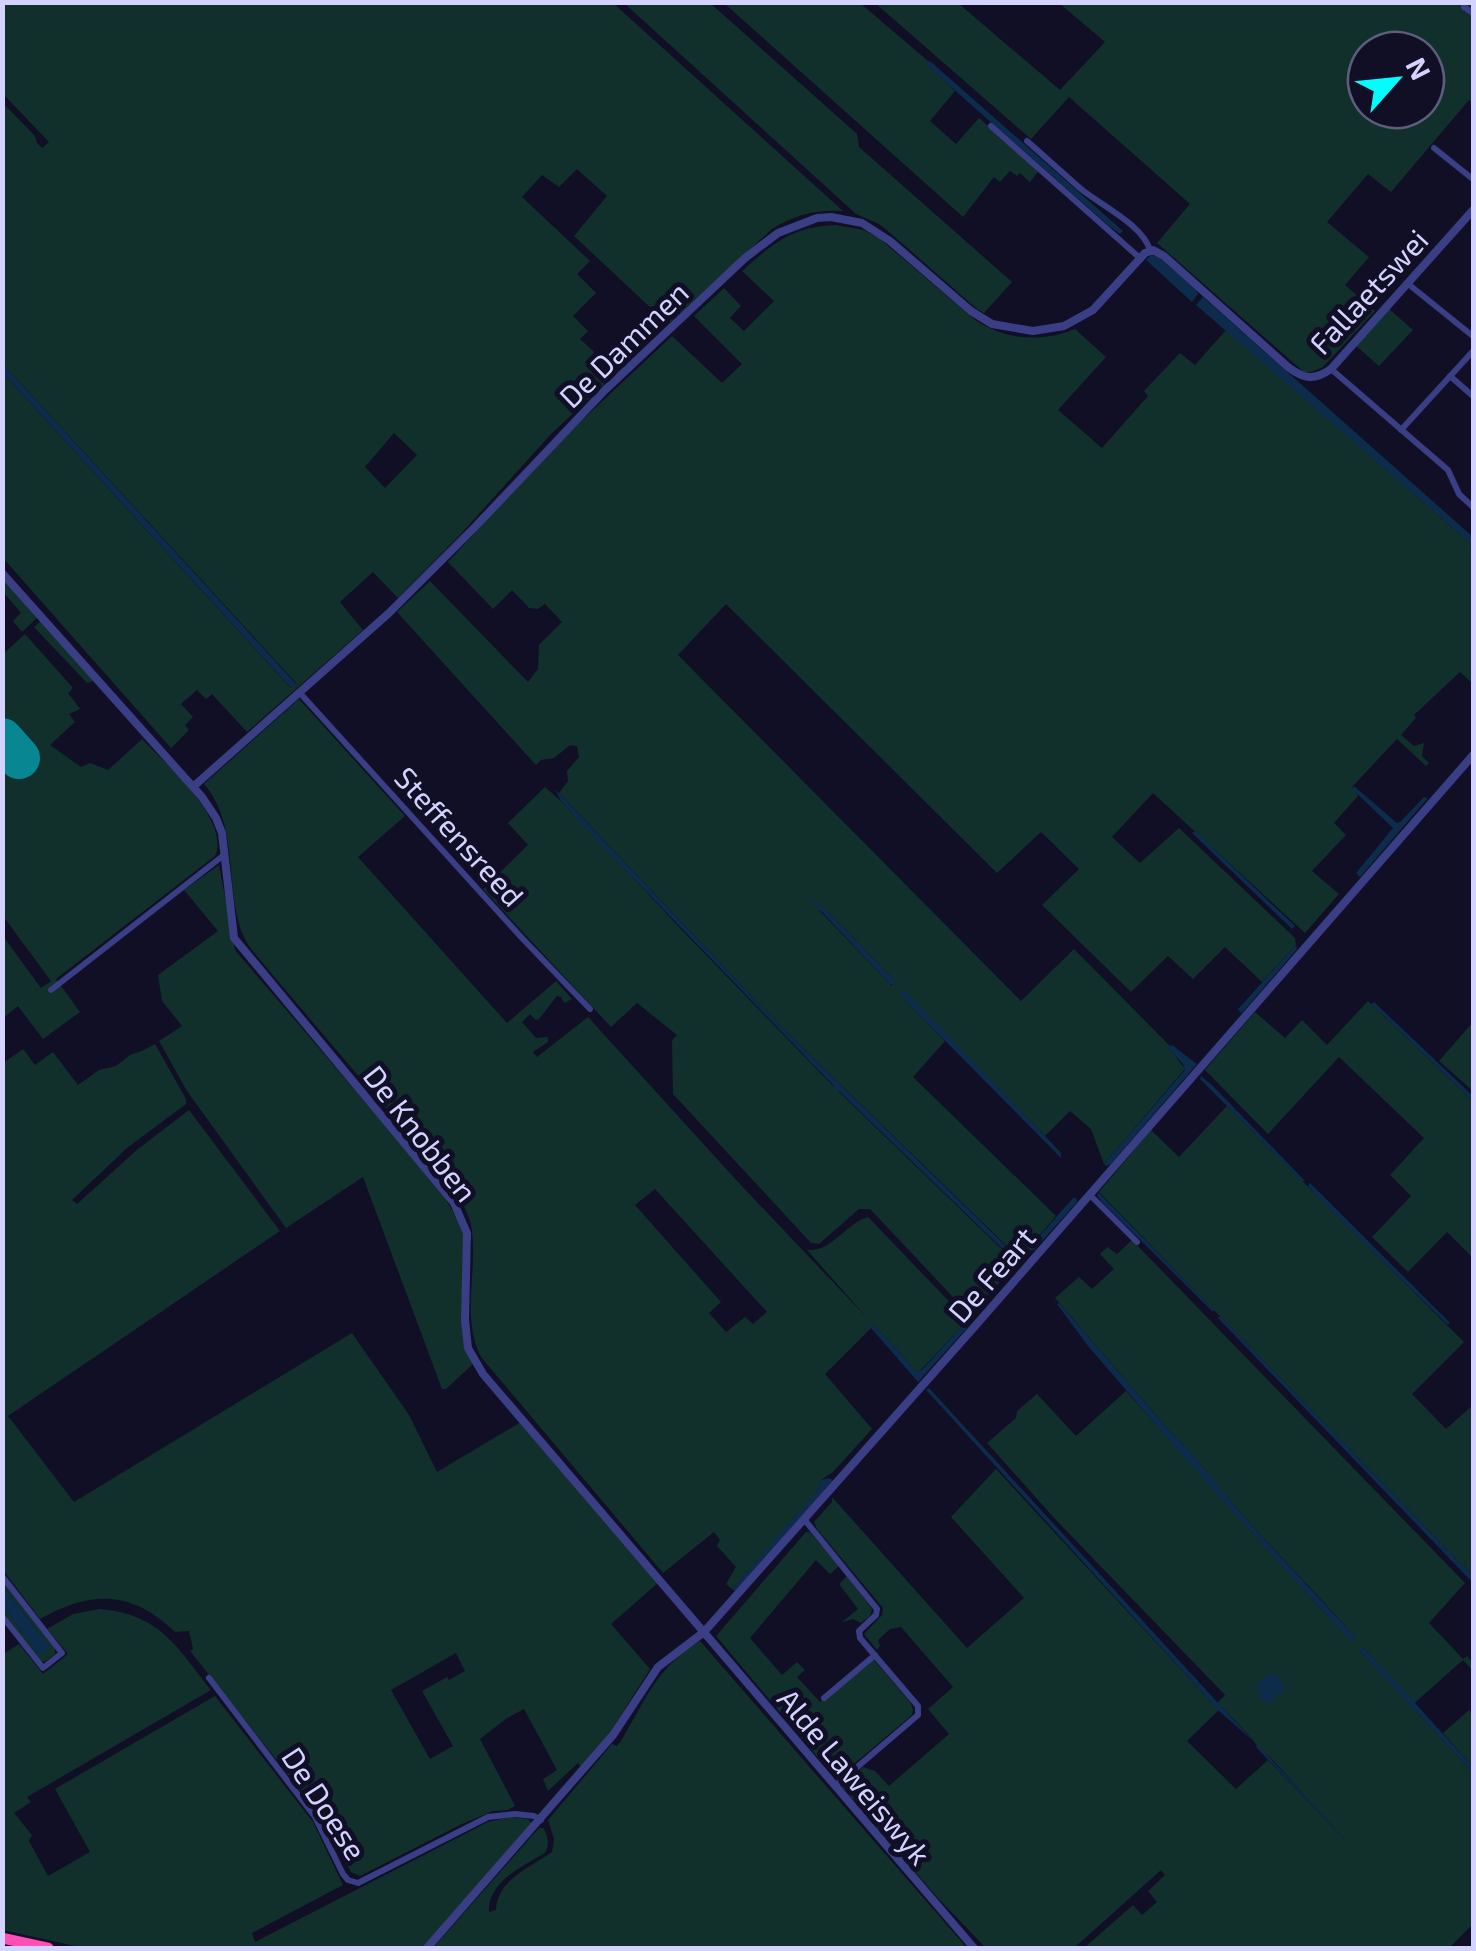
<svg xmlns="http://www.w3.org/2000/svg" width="1476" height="1951" viewBox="0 0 1476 1951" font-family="'Exo 2',sans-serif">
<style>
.green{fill:#11302b;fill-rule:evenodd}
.water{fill:#0d2b4b}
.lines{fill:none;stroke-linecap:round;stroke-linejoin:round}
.runway{stroke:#088692;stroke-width:42}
.minor{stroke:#393e85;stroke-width:6}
.tertiary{stroke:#393e85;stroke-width:8}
.motorway{stroke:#ff4eb5;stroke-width:11}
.labels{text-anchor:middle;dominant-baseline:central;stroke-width:10;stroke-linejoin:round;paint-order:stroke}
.street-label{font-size:30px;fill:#d4d3ff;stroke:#100f26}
</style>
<rect width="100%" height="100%" fill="#100f26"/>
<path class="green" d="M2 3H613L843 211C816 209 794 215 772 229L668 324 574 236 607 196 577 169 559 187 542 175 522 197 590 261 577 274 596 293 573 316 588 331 580 339 602 359 605 357 618 371 551 434 460 535 398 598 373 572 340 602 363 630 247 732 212 694 206 699 197 690 181 704 193 717 185 725 189 730 171 748 3 558V373L277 673 291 688 297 684 3 364V103L35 136 37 143 42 148 49 142 3 94ZM394 433 417 455 385 488 365 467Z
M624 3H710L857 134 859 147 1012 282 984 313 977 309 888 231 879 224 856 214Z
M724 3H860L928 61 927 65 955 91 930 121 956 144 979 118 1039 170 1030 182 1020 173 1017 176 1010 171 1000 182 994 177 963 217Z
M875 3H958L1060 90 1105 42 1059 3H1473V103L1469 100 1391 192 1368 174 1327 222 1369 257 1345 285 1375 311 1323 367 1311 372H1304L1157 243 1190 204 1069 97 1031 139ZM1366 50H1426V110H1366Z
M835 225 864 230 880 239 974 319C1004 340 1041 343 1075 329L1106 357 1058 410 1102 448 1148 396 1144 391 1180 353 1195 365 1226 330 1473 546V684L1460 672 1414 715 1416 718 1401 735 1414 746 1424 743 1422 756 1429 763 1426 766 1397 739 1352 787 1358 796 1334 823 1346 835 1312 871 1339 894 1305 933 1153 793 1112 837 1140 863 1179 828 1295 938 1296 945 1262 982 1225 947 1193 979 1168 956 1131 992 1042 905 1079 869 1041 832 997 873 726 604 678 655 1021 1001 1074 949 1170 1046 1169 1048 1185 1069 1104 1164 1091 1129 1070 1111 1045 1136 964 1053 904 999 945 1041 913 1077 1056 1216 1029 1248 1030 1250 1023 1258 1015 1254 780 1026 559 793 568 781 567 771 579 757 577 746 570 745 554 758 541 760 536 765 397 612 430 581 528 682 538 669 539 645 562 622 545 604 538 609 529 608 512 590 493 609 448 562 565 436 672 336 722 383 742 364 694 316 724 288 741 306 730 318 744 331 774 301 742 271C774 243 791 227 835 225ZM819 910 827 911 893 979 892 986Z
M1388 308 1413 330 1379 366 1355 345Z
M2 576 37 618 22 632 13 621 21 613 3 592Z
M40 622H44L94 681 87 683 34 627Z
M25 634 73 688 68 693 80 709 69 714 75 722 50 745 81 767 90 763 108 770 142 739C165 763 231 820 215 856L56 979 80 1012 43 1039 18 1006 3 1018V936L41 988 51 981 3 916 2 753 13 764 28 752 2 722 3 654Z
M299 699 405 816 358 857 507 1023 556 981 572 999 564 1003 561 997 557 996 539 1019 536 1020 530 1014 522 1022 536 1038 548 1037V1042L533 1052 537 1057 588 1017 738 1182 868 1319 807 1250C832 1252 845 1224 868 1217L965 1318 964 1324 921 1370 917 1372 874 1325 825 1374 872 1429 833 1472 821 1480 819 1489 732 1589 726 1584 736 1567 717 1546 720 1540 714 1532 663 1573 481 1357C460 1315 479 1270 471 1225 468 1212 461 1201 455 1190L266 967C258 957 248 947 243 935 224 886 240 826 204 784ZM655 1189 767 1312 753 1324 745 1317 726 1332 709 1313 721 1302 635 1205Z
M545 787 561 801 679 927 834 1087 1015 1262 1016 1267 1011 1272H1009L972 1313 969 1314 870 1209H859L819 1244 811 1243 673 1094 672 1040 677 1035 637 1003 611 1027 483 889 528 845 508 823Z
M219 865 235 950 431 1179 445 1198 463 1229 465 1246 462 1311 473 1364 446 1389H442L363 1177 286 1228 187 1091 159 1041 182 1026 162 1001 158 975 218 931 184 890Z
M1368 1001 1473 1101V1258L1447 1232 1408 1272 1372 1237 1411 1196 1390 1175 1424 1138 1339 1057 1268 1134 1205 1070 1255 1012 1285 1038 1302 1020 1327 1045Z
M1473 1022V1091L1439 1061Z
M155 1044 186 1099V1104L127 1148 72 1200 77 1204 138 1149 189 1110 280 1231 8 1416 74 1502 352 1333 409 1415 437 1472 521 1422 658 1583 611 1624 650 1669 607 1737 581 1768 578 1763 548 1791 543 1779 557 1770 524 1709 507 1718 480 1739 515 1806 508 1810 493 1811 462 1824 360 1876 351 1872 314 1807 190 1651 193 1649 189 1631 175 1632C132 1590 91 1590 40 1619L3 1570V1063L23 1049 35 1065 53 1052 78 1085 99 1070 116 1066 130 1055 144 1050ZM456 1653 465 1671 449 1680 447 1677 422 1691 453 1746 430 1759 391 1690Z
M1227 1106 1464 1342 1412 1394 1446 1429 1473 1405V1576L1099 1192 1151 1130 1179 1157Z
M1132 1240 1465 1583 1429 1623 1463 1659 1467 1656 1473 1663V1671L1463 1660 1419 1699 1413 1701 1363 1647 1358 1648 1473 1773V1924L1449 1948H1084L1133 1905 1142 1915 1157 1902 1148 1891 1165 1875 1161 1870 1074 1948H986L937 1897 841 1786 863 1767 875 1771 889 1786 949 1734 928 1709 953 1687 901 1627 890 1629 878 1640 880 1646 877 1650 864 1634 882 1615 883 1608 817 1529 814 1522 832 1502V1497L967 1648 1024 1598 951 1517 996 1469 1210 1701 1215 1705 1225 1695 1056 1520 987 1443 1016 1418 1017 1411 1037 1394 1076 1436 1126 1391 1328 1617 1355 1637C1315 1592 1273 1550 1234 1505 1213 1482 1195 1454 1173 1435L1055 1298 1079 1277 1092 1289 1114 1269 1100 1254 1107 1247 1117 1254ZM1222 1707 1253 1740 1257 1746 1270 1757 1348 1843 1268 1760 1236 1789 1187 1741Z
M806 1532H810L839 1566 830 1574 816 1560 750 1638 782 1675 797 1662 805 1670 797 1677 820 1702 873 1659 910 1702 913 1709 912 1715 836 1779 716 1636Z
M847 1576 872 1609 870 1616 861 1623 853 1619 842 1622 858 1609 839 1584Z
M2 1580 55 1648V1654L46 1661 41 1662 3 1612V1606L39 1654 49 1646 3 1586Z
M99 1609C160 1614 176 1646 211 1690L27 1797 31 1802 14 1813 32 1835 29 1841 48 1876 90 1852 55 1789 215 1696 313 1822 343 1885 252 1933 255 1942 488 1822 510 1817 528 1819 532 1824 424 1948H84L3 1930V1654L19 1644 43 1674 68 1654 47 1629 73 1614Z
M700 1641 967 1948H433L539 1828H543C548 1836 550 1844 545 1853 523 1866 487 1882 489 1912L496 1910C497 1880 529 1868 552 1852L554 1839 548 1820 612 1744 617 1746 621 1741C646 1699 656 1668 700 1641Z
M1469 1710 1473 1715V1767L1443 1733Z"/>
<path class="water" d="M928 61 931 62 1123 231 1120 234 1108 225 926 65Z
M1151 255 1159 257 1196 290 1198 294 1192 302 1146 260Z
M1203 297 1473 537V546L1196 305Z
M3 364 297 685 291 688 3 373Z
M1354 786 1397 823 1400 822 1424 797 1428 798 1360 877 1356 873 1393 828 1352 789Z
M555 789 780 1026 1014 1254 1025 1260 1019 1267 1012 1258 839 1091H835L834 1086 604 848 561 801Z
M1195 831 1295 926 1292 929 1192 833Z
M804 893 827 911 893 979 896 985 890 984Z
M1296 945 1297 949 1242 1013 1240 1012 1238 1009Z
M904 990 1045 1136 1061 1153V1158L904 999 901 992Z
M1374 1002 1473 1096V1101L1371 1004Z
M1172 1045 1197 1064 1111 1164 1106 1166 1104 1164 1185 1070 1183 1064 1168 1048Z
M1201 1076 1213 1086 1305 1181H1302L1200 1079Z
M1310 1183 1448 1321 1450 1324H1447L1323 1203 1308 1186Z
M1099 1193 1214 1310 1213 1312 1101 1201 1097 1195Z
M1073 1198H1076L1077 1202 1034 1250H1030L1029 1248Z
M1059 1303 1173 1435C1194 1453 1214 1482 1234 1505 1273 1550 1315 1593 1355 1637L1354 1640 1351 1641 1328 1617 1182 1455 1088 1346 1057 1304Z
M1217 1317H1221L1473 1576V1583Z
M964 1324 967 1325 966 1329 918 1382 871 1328 874 1325 917 1372 922 1370Z
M929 1388 1253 1741 1219 1711 928 1392 926 1390Z
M830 1478 833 1481 736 1592 732 1589 818 1489 821 1480Z
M3 1586 50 1647 43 1654 39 1655 3 1606Z
M1359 1646 1363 1647 1413 1700 1419 1699 1415 1703 1473 1767V1773L1359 1650Z
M1274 1674 1279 1678 1285 1688 1283 1692 1276 1695 1272 1703H1268L1258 1697 1257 1684 1265 1676Z
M1258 1745 1348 1842V1843L1256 1747Z"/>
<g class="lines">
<path class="runway" d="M2 739 19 758"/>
<path class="minor" d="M1464 7 1474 14
M991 126 1141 259
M1027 141C1045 157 1063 173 1081 189 1099 204 1145 226 1150 251
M1434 148 1474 180
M1407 283 1474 337
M1331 369 1448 470 1459 494 1474 508
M1450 376 1474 397
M1401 430 1474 350
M299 692 521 937 590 1009
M51 990 224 855
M1090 1195 1137 1242
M804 1519 877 1609 876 1615 859 1631 860 1638 918 1706V1715L835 1786
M2 1576 62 1653 43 1668 2 1616
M209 1678 315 1817 343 1874 348 1880 358 1883 488 1817 515 1814 534 1816 541 1820
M824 1698 875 1655"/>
<path class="tertiary" d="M2 573 202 797 216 818 222 833 234 938 454 1203 467 1233 465 1320 468 1348 483 1374 974 1948
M194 786 389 613 475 527 605 390 745 258 778 233 817 218 831 217 862 223 890 241 971 311 992 324 1033 331 1064 326 1093 310 1145 253 1153 250 1164 256 1288 367C1304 379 1314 381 1331 369L1474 209
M427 1948 613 1735 658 1667 704 1632 976 1325 1474 754"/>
<path class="motorway" d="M2 1938 48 1948"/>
</g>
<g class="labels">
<g class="street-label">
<text transform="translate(1368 291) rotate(-47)">Fallaetswei</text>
<text transform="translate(623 344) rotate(-44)">De Dammen</text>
<text transform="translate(460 836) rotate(48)">Steffensreed</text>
<text transform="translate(421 1133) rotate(52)">De Knobben</text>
<text transform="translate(991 1274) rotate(-49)">De Feart</text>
<text transform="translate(855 1776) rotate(50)">Alde Laweiswyk</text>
<text transform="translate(325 1803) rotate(57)">De Doese</text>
</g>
</g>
<rect width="1476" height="1951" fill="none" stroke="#d4d3ff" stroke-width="10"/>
<g transform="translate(1396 80) rotate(63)"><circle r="48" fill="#100f26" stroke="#5e5d7d" stroke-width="2.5"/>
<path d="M0-8L18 38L0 25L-18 38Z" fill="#00fefd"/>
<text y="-15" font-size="28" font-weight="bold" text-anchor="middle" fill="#d4d3ff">N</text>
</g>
</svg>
